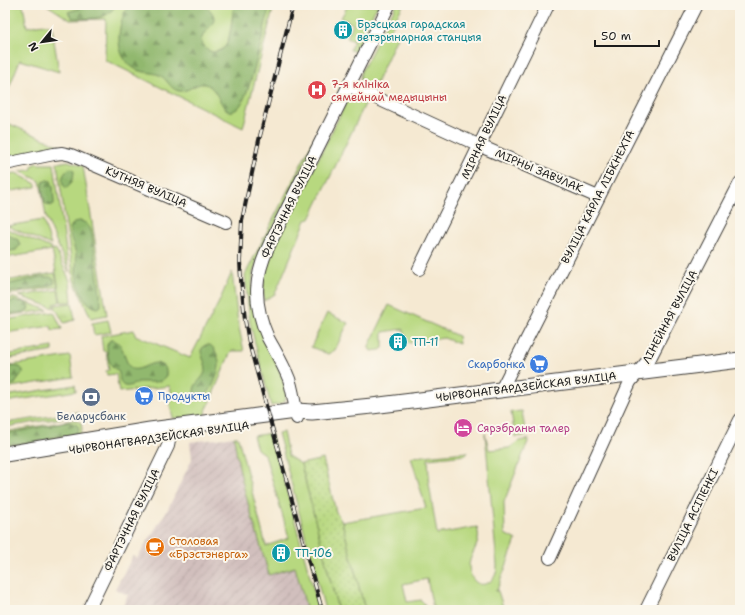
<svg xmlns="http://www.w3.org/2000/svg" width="745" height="615" viewBox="0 0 745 615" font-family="'Shantell Sans',sans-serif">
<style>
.industrial{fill:url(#industrial-furrows)}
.grass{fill:#b7d87f;stroke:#6a7a4e}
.forest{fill:url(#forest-firs);stroke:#566a45}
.park{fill:url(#park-tufts);stroke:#6a7a4e}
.garden{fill:url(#garden-dots);stroke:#6a7a4e}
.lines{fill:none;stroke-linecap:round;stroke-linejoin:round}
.minor-casing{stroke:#3d3b37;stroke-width:14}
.major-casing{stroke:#3d3b37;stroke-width:17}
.minor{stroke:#fff;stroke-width:12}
.major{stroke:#fff;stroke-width:15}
.rail-casing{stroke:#1c1c1c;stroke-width:4}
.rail{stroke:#fbf7ec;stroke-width:2.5;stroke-dasharray:8;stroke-linecap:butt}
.labels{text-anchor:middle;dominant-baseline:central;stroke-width:4;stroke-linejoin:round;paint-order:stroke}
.culture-label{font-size:11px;fill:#0d838f;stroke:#fbf7ec;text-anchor:start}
.health-label{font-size:11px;fill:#be3a42;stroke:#fbf7ec;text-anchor:start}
.street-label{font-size:11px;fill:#1c1c1c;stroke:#fbf7ec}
.shop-label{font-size:11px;fill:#366cbe;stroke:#fbf7ec;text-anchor:end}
.service-label{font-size:11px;fill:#4e5e75;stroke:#fbf7ec}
.hotel-label{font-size:11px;fill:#b23c85;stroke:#fbf7ec;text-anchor:start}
.food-label{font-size:11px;fill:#c56008;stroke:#fbf7ec;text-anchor:start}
</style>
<defs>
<pattern id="industrial-furrows" width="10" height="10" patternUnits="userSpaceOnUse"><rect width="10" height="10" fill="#d1bfbd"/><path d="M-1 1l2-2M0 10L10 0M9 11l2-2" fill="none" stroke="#b3a4a2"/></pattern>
<pattern id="forest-firs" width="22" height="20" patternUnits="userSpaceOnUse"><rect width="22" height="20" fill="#91b86e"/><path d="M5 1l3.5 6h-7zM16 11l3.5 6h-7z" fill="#76955a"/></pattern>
<pattern id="park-tufts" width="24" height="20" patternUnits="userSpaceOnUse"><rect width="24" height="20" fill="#b7d87f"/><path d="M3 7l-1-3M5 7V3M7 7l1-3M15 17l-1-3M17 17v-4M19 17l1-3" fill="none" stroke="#9db96d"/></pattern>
<pattern id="garden-dots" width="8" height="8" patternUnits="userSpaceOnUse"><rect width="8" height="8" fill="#b7d87f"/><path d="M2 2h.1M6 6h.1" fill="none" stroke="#9db96d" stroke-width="1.8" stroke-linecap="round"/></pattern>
</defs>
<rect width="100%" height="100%" fill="#fbf7ec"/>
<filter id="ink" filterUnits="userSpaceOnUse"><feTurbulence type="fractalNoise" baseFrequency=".025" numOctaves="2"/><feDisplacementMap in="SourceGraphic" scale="8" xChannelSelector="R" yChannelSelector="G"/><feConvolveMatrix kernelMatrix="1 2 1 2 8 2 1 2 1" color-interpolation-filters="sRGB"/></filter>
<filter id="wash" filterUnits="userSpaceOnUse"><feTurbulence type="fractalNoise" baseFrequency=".012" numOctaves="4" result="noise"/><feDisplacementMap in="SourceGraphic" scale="16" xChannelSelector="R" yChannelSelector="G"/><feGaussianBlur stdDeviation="0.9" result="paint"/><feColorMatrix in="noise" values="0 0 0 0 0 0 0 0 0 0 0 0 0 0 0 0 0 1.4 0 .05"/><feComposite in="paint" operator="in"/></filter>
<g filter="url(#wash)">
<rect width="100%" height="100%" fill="#f5e9d2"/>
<path class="industrial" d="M234 437 236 454 269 574 295 567 307 610H121L128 595 115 589 133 556 137 558 168 509 192 459 190 442Z"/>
<path class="grass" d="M5 5H23L27 27C35 26 45 21 52 28L59 72 20 60 5 98Z
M47 5H274L243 128 105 60 106 19 70 20Z
M348 5H385L382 10 376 8 358 45 363 48 358 52 350 50 354 41 347 38 353 24 341 18Z
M396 5H403L390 30 398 35 373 90C364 85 358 83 361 72Z
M356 98 366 102 310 219 306 220 275 294 264 301C262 285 265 272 270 256L347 101 350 99Z
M5 122 58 145 53 149 5 159Z
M322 123 323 125 257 261 253 272 252 290 287 392 285 401 280 404 271 406 250 323 245 275Z
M68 161 83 166 107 315 91 318 74 281 57 163Z
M37 163 39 164H54L69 272 46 217 40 181 20 171 31 170 33 165Z
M9 170 10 174 16 173 36 184V187L5 192V171Z
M43 220 51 245 7 226Z
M5 228 51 248 52 250 5 258Z
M52 249 56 250 70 281 72 302H61Z
M232 272 238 323 244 351H231L203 418H173L170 404 172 396 170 386 119 392 116 374 107 375 106 371 109 370 106 351H103L101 336 134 330 135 335 190 358 219 302Z
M55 273 58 287 5 295V281Z
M58 290 60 302 54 304V308L19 296Z
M14 298 48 310 5 316V299Z
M389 305 458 336 459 344 444 338 409 343 406 340 403 329 383 332V348L380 350 371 351 369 348V346Z
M54 312 62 329 52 330 51 326 5 333V320Z
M327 313 348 323 335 350 328 354 311 347Z
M108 320 111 332 94 335 92 323Z
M53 347V351L5 359V355Z
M70 356 73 377 5 388V366Z
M75 385 76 391 5 402V396Z
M522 411 526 436 515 437 511 412Z
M79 412 74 416 5 427V423Z
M73 420H76L81 423 82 429 81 434 5 448V432Z
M283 432 288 456 301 464 338 610H325L278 433Z
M271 433 319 610H307L295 567 269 575C257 531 239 482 234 437H238L266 546 289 538 265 455 257 449 253 436Z
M485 433 489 450 509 448 519 441 529 439 504 502 505 534 516 540 497 590 495 591H498L504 610H434L432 604 427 579 403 584 407 602 421 600 424 603 426 610H365L342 522 426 508 411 457 468 452 466 455 428 459 429 477H428L437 534 477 527C478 532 479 536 478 540 476 551 466 560 470 572 475 593 498 585 497 565Z"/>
<path class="forest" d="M83 5H115C108 22 87 18 72 18L68 12 81 8Z
M128 5H205C226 23 204 26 201 41 203 46 207 50 212 52 216 52 221 51 224 48 231 41 232 15 234 5H270C265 24 250 100 237 109 221 120 220 87 205 84 196 82 189 92 179 91 170 89 168 80 161 76 154 72 145 73 137 70 112 57 117 26 128 5Z
M70 168 74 170C74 176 72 186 66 188 59 182 63 173 70 168Z
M47 180 51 181 53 186 54 202V204L50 206 45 203 42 189 43 182Z
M78 221C86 221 90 226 92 234L101 301V306L98 308C84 306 77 285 76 273 76 266 77 260 76 254 74 245 69 238 70 229 71 225 74 222 78 221Z
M5 233 18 240 20 245 16 250 5 252Z
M40 277H50L54 279V284L49 286 5 293V285Z
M13 301 24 302 29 306 28 310 24 312 5 314V304Z
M110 340C126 340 122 361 132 369 141 371 148 363 157 363L165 367C172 387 147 381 138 382 132 386 122 390 120 380 119 377 120 374 118 371 115 368 115 370 113 367 108 362 107 352 107 345Z
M205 345H210C215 348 218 356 219 362 220 371 211 396 201 398L195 395C191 384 202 381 205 372 208 365 201 358 201 350Z
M14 366 20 367 23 370V373L19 377 15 384 5 386V368Z
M69 422 77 425 79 429 76 434 67 436H56L46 440 5 445V434Z"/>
<path class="park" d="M72 303 75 320 64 323 56 309 55 305Z"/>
<path class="garden" d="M323 459 336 512 342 522 365 610H338L301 464Z"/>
</g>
<g filter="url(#ink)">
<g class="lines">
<g class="minor-casing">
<path id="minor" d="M350 86 478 145 598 197
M5 164 54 154 62 153 71 155 226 222
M419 269 548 5
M501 390 696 5
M297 418C295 405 293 391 289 379 283 364 275 351 268 338 252 301 254 276 271 241L389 5
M550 558 630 382 650 358 740 183
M88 610 168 446 170 436V427
M646 610 740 420"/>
</g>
<g class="major-casing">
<path id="major" d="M5 454 150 430 296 411 312 412 372 406 740 360"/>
</g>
<use href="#minor" class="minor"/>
<use href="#major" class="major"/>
<g class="rail-casing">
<path id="rail" d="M293 5 259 140 242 220 240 261 241 280 245 320 249 343 322 610"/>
</g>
<use href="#rail" class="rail"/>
</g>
</g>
<defs>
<g id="building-disc" transform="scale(1)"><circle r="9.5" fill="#0f9aa8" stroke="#fbf7ec"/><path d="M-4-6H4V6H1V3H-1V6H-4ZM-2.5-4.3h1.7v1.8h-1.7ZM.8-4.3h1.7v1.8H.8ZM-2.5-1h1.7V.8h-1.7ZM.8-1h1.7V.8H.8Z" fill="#fff"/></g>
<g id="hospital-disc" transform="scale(1)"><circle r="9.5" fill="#e0444e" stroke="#fbf7ec"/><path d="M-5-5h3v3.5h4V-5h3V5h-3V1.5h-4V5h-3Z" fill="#fff"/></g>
<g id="supermarket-disc" transform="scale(1)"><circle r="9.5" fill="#3f7fe0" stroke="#fbf7ec"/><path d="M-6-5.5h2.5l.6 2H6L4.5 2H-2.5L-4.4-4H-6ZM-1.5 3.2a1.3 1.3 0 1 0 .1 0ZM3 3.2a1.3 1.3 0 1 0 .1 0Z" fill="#fff"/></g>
<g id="bank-disc" transform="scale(1)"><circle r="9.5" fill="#5c6f8a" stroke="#fbf7ec"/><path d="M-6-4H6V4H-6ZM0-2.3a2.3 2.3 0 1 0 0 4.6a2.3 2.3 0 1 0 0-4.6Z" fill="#fff"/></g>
<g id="hotel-disc" transform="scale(1)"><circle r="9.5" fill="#d1479c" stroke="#fbf7ec"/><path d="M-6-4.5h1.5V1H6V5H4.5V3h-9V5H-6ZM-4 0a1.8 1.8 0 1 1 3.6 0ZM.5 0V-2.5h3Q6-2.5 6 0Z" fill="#fff"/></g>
<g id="cafe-disc" transform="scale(1)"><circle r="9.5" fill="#e8710a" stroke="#fbf7ec"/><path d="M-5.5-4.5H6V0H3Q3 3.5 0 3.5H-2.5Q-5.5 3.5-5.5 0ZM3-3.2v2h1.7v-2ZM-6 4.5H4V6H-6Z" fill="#fff"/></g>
</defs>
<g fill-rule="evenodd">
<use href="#building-disc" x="343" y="30"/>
<use href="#hospital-disc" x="317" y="90"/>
<use href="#building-disc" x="398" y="342"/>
<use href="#supermarket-disc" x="539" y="364"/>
<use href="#supermarket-disc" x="144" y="396"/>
<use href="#bank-disc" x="91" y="397"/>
<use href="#hotel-disc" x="463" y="428"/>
<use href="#cafe-disc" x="155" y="547"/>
<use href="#building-disc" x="281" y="553"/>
</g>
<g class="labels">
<g class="culture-label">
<text x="357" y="24">Брэсцкая гарадская<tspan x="357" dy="13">ветэрынарная станцыя</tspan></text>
<text x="412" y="342">ТП-11</text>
<text x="295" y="553">ТП-106</text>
</g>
<g class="health-label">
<text x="331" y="84">7-я клініка<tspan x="331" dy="13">сямейнай медыцыны</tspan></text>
</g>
<g class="street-label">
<text transform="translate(484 137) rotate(-65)">МІРНАЯ ВУЛІЦА</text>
<text transform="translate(539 171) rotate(23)">МІРНЫ ЗАВУЛАК</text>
<text transform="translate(146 187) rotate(23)">КУТНЯЯ ВУЛІЦА</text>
<text transform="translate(598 197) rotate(-63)">ВУЛІЦА КАРЛА ЛІБКНЕХТА</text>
<text transform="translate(289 207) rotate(-64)">ФАРТЭЧНАЯ ВУЛІЦА</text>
<text transform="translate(670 317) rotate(-62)">ЛІНЕЙНАЯ ВУЛІЦА</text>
<text transform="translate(526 387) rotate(-7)">ЧЫРВОНАГВАРДЗЕЙСКАЯ ВУЛІЦА</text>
<text transform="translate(159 438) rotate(-8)">ЧЫРВОНАГВАРДЗЕЙСКАЯ ВУЛІЦА</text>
<text transform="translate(693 515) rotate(-64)">ВУЛІЦА АСІПЕНКІ</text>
<text transform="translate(132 520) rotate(-64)">ФАРТЭЧНАЯ ВУЛІЦА</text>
</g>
<g class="shop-label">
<text x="525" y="364">Скарбонка</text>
<text x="158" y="396" text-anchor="start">Продукты</text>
</g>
<g class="service-label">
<text x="91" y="416">Беларусбанк</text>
</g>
<g class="hotel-label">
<text x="477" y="428">Сярэбраны талер</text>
</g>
<g class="food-label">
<text x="169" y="541">Столовая<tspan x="169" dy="13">«Брэстэнерга»</tspan></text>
</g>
</g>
<rect width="745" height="615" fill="none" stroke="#fbf7ec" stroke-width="20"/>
<g transform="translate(42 42) rotate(241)" stroke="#fbf7ec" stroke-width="3" paint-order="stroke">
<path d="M0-3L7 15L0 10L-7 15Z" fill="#1c1c1c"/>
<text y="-6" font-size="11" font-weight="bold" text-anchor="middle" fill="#1c1c1c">N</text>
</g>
<path d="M595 40v6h64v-6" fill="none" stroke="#1c1c1c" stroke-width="2"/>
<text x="601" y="40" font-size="12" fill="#1c1c1c" stroke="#fbf7ec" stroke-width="3" paint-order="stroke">50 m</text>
</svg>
